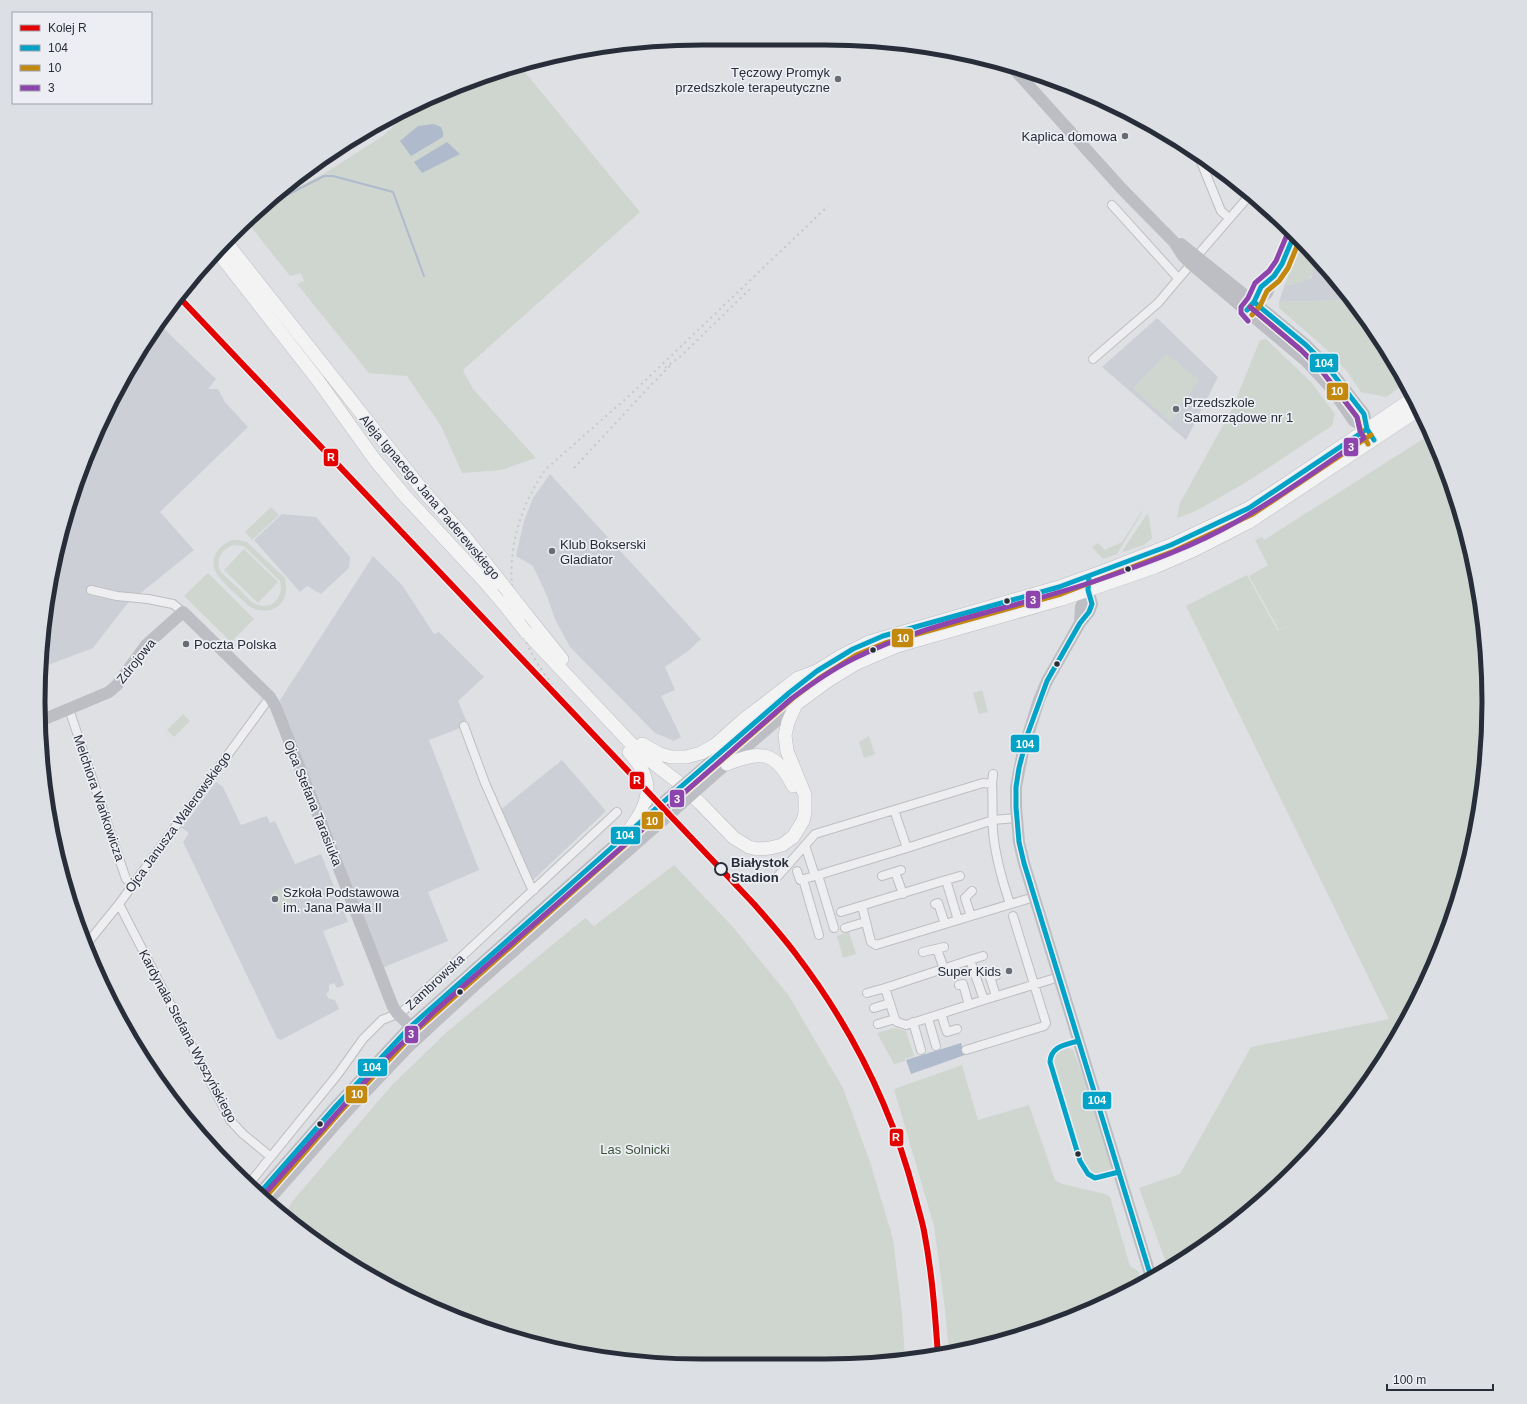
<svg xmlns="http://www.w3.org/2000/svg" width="1527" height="1404" viewBox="0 0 1527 1404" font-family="Arial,sans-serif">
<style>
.built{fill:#cdcfd6}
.green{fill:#ced6cf;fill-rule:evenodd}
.water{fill:#afbbcc}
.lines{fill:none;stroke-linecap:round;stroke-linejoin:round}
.stream{stroke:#afbbcc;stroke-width:2}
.street-casing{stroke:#bdbec1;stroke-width:10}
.primary-casing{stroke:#bbbdc0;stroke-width:14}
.street{stroke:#eeeef0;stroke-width:8}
.secondary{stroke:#bdbec3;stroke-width:12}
.primary{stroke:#f3f3f4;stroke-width:13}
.rail{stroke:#c7c8cb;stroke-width:2;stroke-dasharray:2 4;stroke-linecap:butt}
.primary-bridge-casing{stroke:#bbbdc0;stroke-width:14;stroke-linecap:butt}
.secondary-bridge{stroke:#bdbec3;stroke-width:12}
.primary-bridge{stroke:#f3f3f4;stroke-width:13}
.bus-1-casing{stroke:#eceef3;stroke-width:8}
.bus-2-casing{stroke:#eceef3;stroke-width:8}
.bus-3-casing{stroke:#eceef3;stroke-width:8}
.bus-1{stroke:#02a3c7;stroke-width:5}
.bus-2{stroke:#c3880e;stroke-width:5}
.bus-3{stroke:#8e44ad;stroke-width:5}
.rail-1-casing{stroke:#eceef3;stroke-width:9}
.rail-1{stroke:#e50000;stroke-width:6}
.poi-dot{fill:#686c75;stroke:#eceef3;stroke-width:1.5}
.bus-dot{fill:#282d3a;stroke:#eceef3;stroke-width:1.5}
.stop-dot{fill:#eceef3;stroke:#282d3a;stroke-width:2}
.labels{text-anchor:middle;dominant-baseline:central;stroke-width:3.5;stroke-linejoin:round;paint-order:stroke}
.poi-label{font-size:13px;fill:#282d3a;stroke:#eceef3;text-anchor:start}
.street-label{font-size:13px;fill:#282d3a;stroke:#eceef3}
.stop-label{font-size:13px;font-weight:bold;fill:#282d3a;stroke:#eceef3;text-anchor:start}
.park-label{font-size:13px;fill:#3a5437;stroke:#eceef3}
.rim{fill:none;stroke:#282d3a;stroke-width:5}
.line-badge{stroke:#eceef3;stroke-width:1.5}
.badge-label{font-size:11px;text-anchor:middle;font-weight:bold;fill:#fff}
</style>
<rect width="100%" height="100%" fill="#dfe0e3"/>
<path class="built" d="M1317 260 1350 300 1279 302 1285 284 1290 285 1311 278Z
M1157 318 1218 377 1186 440 1102 367Z
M158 323 216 379 208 389H218L225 402 248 427 160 512 194 550 127 604 93 648 40 668 44 615 61 530 107 408 150 333Z
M550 474 701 639 688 651 665 667 675 690 661 696 681 737 674 741 655 733 570 647 555 619 547 596 533 566 516 556 524 521 533 498Z
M282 514 316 517 350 557 349 568 321 594 307 586 300 592 254 540Z
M373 556 402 585 434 634 439 632 484 677 458 701 468 725 429 740 479 870 428 892 448 941 382 968 280 700Z
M562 760 606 811 533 880 500 810Z
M216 782 223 787 241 825 267 816 270 823 275 821 295 864 321 854 348 922 323 931 344 985 337 988 334 983 329 985V991L326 994 329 999 335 1000 339 1009 281 1040 277 1038 183 842 189 833 182 828Z"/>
<path class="green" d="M519 65 640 212 463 370 473 389 536 458 501 470 462 473 441 426 407 376 369 373 297 284 304 281 301 273 290 276 247 222 270 202 325 173 383 136 419 102 489 73Z
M1302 241 1317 260C1313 273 1313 280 1298 283 1294 284 1290 285 1285 284Z
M1350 300 1377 333 1404 384 1386 397 1361 392 1348 373 1334 356 1279 308V302Z
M1266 339 1310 381 1335 414 1332 426C1296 449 1261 474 1224 495 1208 504 1194 513 1177 518L1180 503 1232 409 1260 340Z
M1167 354 1199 380 1170 422 1133 388Z
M1431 434 1439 448 1476 573 1489 702 1476 832 1438 956 1377 1071 1294 1172 1194 1254 1168 1268 1139 1188 1180 1174 1251 1047 1389 1019 1186 606 1247 575 1278 631 1290 625 1279 630 1249 576 1268 565 1255 540 1262 537 1264 540Z
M271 507 279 515 252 540 245 532Z
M1142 511H1143L1117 554 1103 559 1092 547 1098 543 1105 550 1122 542Z
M1147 514 1149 517 1152 538 1144 545 1123 552V550Z
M232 540H239L247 542 285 578C291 603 273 618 250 607 242 599 222 583 217 574 208 560 218 545 232 540ZM233 545 244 546 280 581C284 595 274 610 258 605 251 603 245 595 239 589 234 584 226 578 221 572 214 561 222 549 233 545Z
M244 549 278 582 258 603 224 570Z
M208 573 254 619 231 642 184 596Z
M982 690 988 712 979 714 973 693Z
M183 714 190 721 174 737 167 730Z
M869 736 875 754 864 758 859 742Z
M674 865 732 926 789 996 843 1088 870 1162 893 1239 902 1313 905 1358 825 1366 616 1360 489 1331 370 1277 285 1216 291 1203 392 1085 448 1031 585 918 594 926Z
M284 886 292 902 278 909 270 893Z
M849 932 856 954 843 958 837 936Z
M895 1028 906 1031 914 1056 905 1059V1061L894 1064 877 1033Z
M1067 1047 1073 1050 1095 1106 1113 1166C1106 1176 1093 1178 1086 1167L1053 1062C1054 1053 1058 1049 1067 1047Z
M962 1065 978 1120 1029 1105 1055 1180 1062 1184 1105 1194 1110 1197 1130 1266 1138 1271 1142 1282 1079 1316 949 1354 945 1309 934 1226 894 1089Z"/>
<path class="water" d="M434 124 441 127 443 132V137L411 156 400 141 418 126Z
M447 142 460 154 422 173 414 162Z
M961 1043 965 1055 911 1074 906 1060Z"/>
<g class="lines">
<path class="stream" d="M262 208 324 176H333L393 192 424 276"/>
<g class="street-casing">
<path id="street" d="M1197 152 1221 211 1229 218
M1112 205 1178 278
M1196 257 1249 196
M1093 359 1158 303 1191 264
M91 590 117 596 148 599 173 604 183 612
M69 709 126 879 133 884
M464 726 485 783 531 887 534 890
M992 784 993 774
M805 845 815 876 907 848
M797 871 800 880 815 876
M895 872 903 894
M818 875 834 928
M778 876 815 834 894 810
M882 876 901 870
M803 879 819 935
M946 880 960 876
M119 904 230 1120 243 1134 271 1157
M935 904 938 903 945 924
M1010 904C1002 880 995 856 993 831 992 815 993 799 992 784L983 783 894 810 907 848 993 820 1016 818
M862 906 871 942 876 945 958 920
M841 912 946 880 958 920 1034 897
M971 916 965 898 972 891
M845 928 865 922
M85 946 119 904 270 697
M937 949 944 969
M923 952 944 947
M970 960 983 956
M959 985 963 984 969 1005
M867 993 885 988
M996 996 990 977 997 975
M984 1000 906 1025 897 1022 895 1019 885 988 970 960 984 1000 1059 977
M874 1008 890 1003
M941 1014 947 1032 957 1029
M928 1018 936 1046
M913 1022 921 1050
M878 1024 895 1019
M966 1050 1044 1026 1046 1023 1013 916
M248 1185 338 1074 363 1039 382 1020 402 1012 617 812"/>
</g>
<g class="primary-casing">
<path id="primary" d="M226 242 369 423 425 493 466 538 503 585
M217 251 317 379 375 460 405 496 485 582 503 603
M525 613 562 659
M526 632 639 752 678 782 700 803 734 838 749 847 757 849 770 848 782 845 793 837 803 821 805 813V795L787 751 785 735 788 722 796 704 829 680 857 663 897 646 1062 599 1155 567 1194 550 1249 522 1418 410
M642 744 660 754 671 757H686L701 753 715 745 742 721 798 678 817 671 841 656 869 642 1059 587 1104 571 1171 545 1249 508 1280 488 1412 399
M727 764C761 750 776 751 793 786
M622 839C647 808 660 786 629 752"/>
</g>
<use href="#street" class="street"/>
<path class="secondary" d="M1013 68 1122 189 1174 242 1183 256 1191 264 1306 361 1331 388 1354 421 1367 429
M1181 244 1272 317 1306 345 1326 365 1364 414 1367 429 1369 433
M1254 302 1267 293 1274 276 1282 264 1295 233
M1089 580 1088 590 1092 604 1089 612 1080 623 1047 681 1039 700 1023 751 1016 787V807L1019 842 1024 863 1151 1277
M1080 623 1081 607 1088 590
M40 721 109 692 117 685 146 645 183 612 270 697 276 707 393 1007 397 1013 420 1036
M701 770 798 685
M709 779 796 704
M258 1195 336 1106 410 1027 654 810
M266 1203 348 1110 407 1048 474 986 663 820"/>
<use href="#primary" class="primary"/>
<path class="rail" d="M665 368 681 356 751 288
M574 468 651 385 671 365
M594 736C574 713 552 687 536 661 499 600 505 526 546 469L630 395 828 206"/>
<g class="primary-bridge-casing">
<path id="primary-bridge" d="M503 585 525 613
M503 603 526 632"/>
</g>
<path class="secondary-bridge" d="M654 810 701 770
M663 820 709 779"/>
<use href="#primary-bridge" class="primary-bridge"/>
<g class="bus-1-casing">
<path id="bus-1" d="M1254 302 1306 345 1326 365 1364 414 1367 429 1374 440
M1247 310 1254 302 1261 287 1274 276 1282 264 1295 233
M1089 576 1088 590 1092 604 1089 612 1080 623 1047 681 1028 733 1019 768 1016 787V807L1019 842 1024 863 1151 1277
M1078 1041C1065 1045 1051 1046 1050 1062L1080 1161 1088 1174 1095 1178 1119 1172
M258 1195 336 1106 410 1027 654 810 789 693 817 671 853 649 883 636 1059 587 1171 545 1249 508 1367 429"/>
</g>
<g class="bus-2-casing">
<path id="bus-2" d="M1250 307 1301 350 1321 370 1357 417 1361 432 1368 444
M1252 315 1260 306 1267 291 1279 281 1288 268 1300 239
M263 1200 341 1111 415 1032 659 815 793 698 821 677 856 655 885 643 1061 594 1174 551 1253 514 1371 435"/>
</g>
<g class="bus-3-casing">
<path id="bus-3" d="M1248 321 1241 313V307L1248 298 1255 283 1269 271 1276 261 1289 230
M261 1198 380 1065 436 1010 791 699C811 684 831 670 853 659 931 620 1019 608 1101 579 1147 563 1194 546 1236 522 1281 497 1322 466 1364 438L1360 431 1357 417 1321 370 1301 350 1250 307"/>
</g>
<use href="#bus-1" class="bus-1"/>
<use href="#bus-2" class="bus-2"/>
<use href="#bus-3" class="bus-3"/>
<g class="rail-1-casing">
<path id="rail-1" d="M178 296 754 904C768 920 782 936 795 953 850 1025 892 1108 915 1196 918 1208 922 1220 924 1231 932 1272 935 1313 938 1355"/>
</g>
<use href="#rail-1" class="rail-1"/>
</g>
<g class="poi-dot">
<circle cx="838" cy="79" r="4"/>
<circle cx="1125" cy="136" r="4"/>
<circle cx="1176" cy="409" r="4"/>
<circle cx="552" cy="551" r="4"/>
<circle cx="186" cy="644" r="4"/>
<circle cx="275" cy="899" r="4"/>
<circle cx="1009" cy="971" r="4"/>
</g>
<g class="bus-dot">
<circle cx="1128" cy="569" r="3.5"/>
<circle cx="1007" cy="601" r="3.5"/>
<circle cx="873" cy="650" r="3.5"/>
<circle cx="1057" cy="664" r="3.5"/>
<circle cx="460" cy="992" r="3.5"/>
<circle cx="320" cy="1124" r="3.5"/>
<circle cx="1078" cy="1154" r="3.5"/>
</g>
<circle class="stop-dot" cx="721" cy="869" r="6"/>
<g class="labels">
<g class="poi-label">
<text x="830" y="72" text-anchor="end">Tęczowy Promyk<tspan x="830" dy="15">przedszkole terapeutyczne</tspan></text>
<text x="1117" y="136" text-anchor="end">Kaplica domowa</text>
<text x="1184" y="402">Przedszkole<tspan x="1184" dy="15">Samorządowe nr 1</tspan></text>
<text x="560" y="544">Klub Bokserski<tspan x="560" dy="15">Gladiator</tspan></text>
<text x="194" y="644">Poczta Polska</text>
<text x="283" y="892">Szkoła Podstawowa<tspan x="283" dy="15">im. Jana Pawła II</tspan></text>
<text x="1001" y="971" text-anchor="end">Super Kids</text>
</g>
<g class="street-label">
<text transform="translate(430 497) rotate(50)">Aleja Ignacego Jana Paderewskiego</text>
<text transform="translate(136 661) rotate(-51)">Zdrojowa</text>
<text transform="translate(99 798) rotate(71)">Melchiora Wańkowicza</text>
<text transform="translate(313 803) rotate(68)">Ojca Stefana Tarasiuka</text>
<text transform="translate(178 822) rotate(-54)">Ojca Janusza Walerowskiego</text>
<text transform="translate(435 982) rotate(-43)">Zambrowska</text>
<text transform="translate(188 1036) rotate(62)">Kardynała Stefana Wyszyńskiego</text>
</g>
<g class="stop-label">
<text x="731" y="862">Białystok<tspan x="731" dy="15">Stadion</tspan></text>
</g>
<g class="park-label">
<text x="635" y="1149">Las Solnicki</text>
</g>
</g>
<path d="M0 0H1527V1404H0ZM702 45H825A657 657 0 0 1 1482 702V702A657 657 0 0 1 825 1359H702A657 657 0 0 1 45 702V702A657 657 0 0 1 702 45Z" fill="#dcdfe4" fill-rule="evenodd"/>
<path class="rim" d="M702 45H825A657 657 0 0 1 1482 702V702A657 657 0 0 1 825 1359H702A657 657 0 0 1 45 702V702A657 657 0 0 1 702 45Z"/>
<g class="line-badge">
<rect x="1309" y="353" width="30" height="20" rx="4" fill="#02a3c7"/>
<rect x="1326" y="382" width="23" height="19" rx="4" fill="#c3880e"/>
<rect x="1343" y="437" width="16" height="20" rx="4" fill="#8e44ad"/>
<rect x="323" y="448" width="16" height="19" rx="4" fill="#e50000"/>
<rect x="1025" y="590" width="16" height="19" rx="4" fill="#8e44ad"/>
<rect x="891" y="628" width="23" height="20" rx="4" fill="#c3880e"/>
<rect x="1010" y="734" width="30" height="19" rx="4" fill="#02a3c7"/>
<rect x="629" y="771" width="16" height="19" rx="4" fill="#e50000"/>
<rect x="669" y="789" width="16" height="19" rx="4" fill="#8e44ad"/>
<rect x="641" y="811" width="23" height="19" rx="4" fill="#c3880e"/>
<rect x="610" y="826" width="31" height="19" rx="4" fill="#02a3c7"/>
<rect x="404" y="1025" width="15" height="19" rx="4" fill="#8e44ad"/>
<rect x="357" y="1058" width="31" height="19" rx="4" fill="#02a3c7"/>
<rect x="345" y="1085" width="23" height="19" rx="4" fill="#c3880e"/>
<rect x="1082" y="1091" width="30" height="19" rx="4" fill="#02a3c7"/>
<rect x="889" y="1128" width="15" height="19" rx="4" fill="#e50000"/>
</g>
<g class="badge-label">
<text x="1324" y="367">104</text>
<text x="1337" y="395">10</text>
<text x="1351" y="451">3</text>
<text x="331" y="461">R</text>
<text x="1033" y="604">3</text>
<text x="903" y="642">10</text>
<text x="1025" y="748">104</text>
<text x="637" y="784">R</text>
<text x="677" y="803">3</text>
<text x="652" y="825">10</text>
<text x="625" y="839">104</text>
<text x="411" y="1038">3</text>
<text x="372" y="1071">104</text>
<text x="357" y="1098">10</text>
<text x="1097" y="1104">104</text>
<text x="896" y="1141">R</text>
</g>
<rect x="12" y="12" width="140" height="92" fill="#eceef3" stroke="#9ea1a9"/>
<rect x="20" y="25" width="20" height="6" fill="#e50000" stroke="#9ea1a9"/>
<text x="48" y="32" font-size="12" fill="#282d3a">Kolej R</text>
<rect x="20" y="45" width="20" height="6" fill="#02a3c7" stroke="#9ea1a9"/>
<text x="48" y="52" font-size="12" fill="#282d3a">104</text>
<rect x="20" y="65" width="20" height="6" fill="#c3880e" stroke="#9ea1a9"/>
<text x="48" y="72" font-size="12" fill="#282d3a">10</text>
<rect x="20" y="85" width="20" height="6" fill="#8e44ad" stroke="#9ea1a9"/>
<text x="48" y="92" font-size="12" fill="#282d3a">3</text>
<path d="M1387 1384v6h106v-6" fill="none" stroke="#282d3a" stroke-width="2"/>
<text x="1393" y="1384" font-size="12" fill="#282d3a" stroke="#eceef3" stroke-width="3" paint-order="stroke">100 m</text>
</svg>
